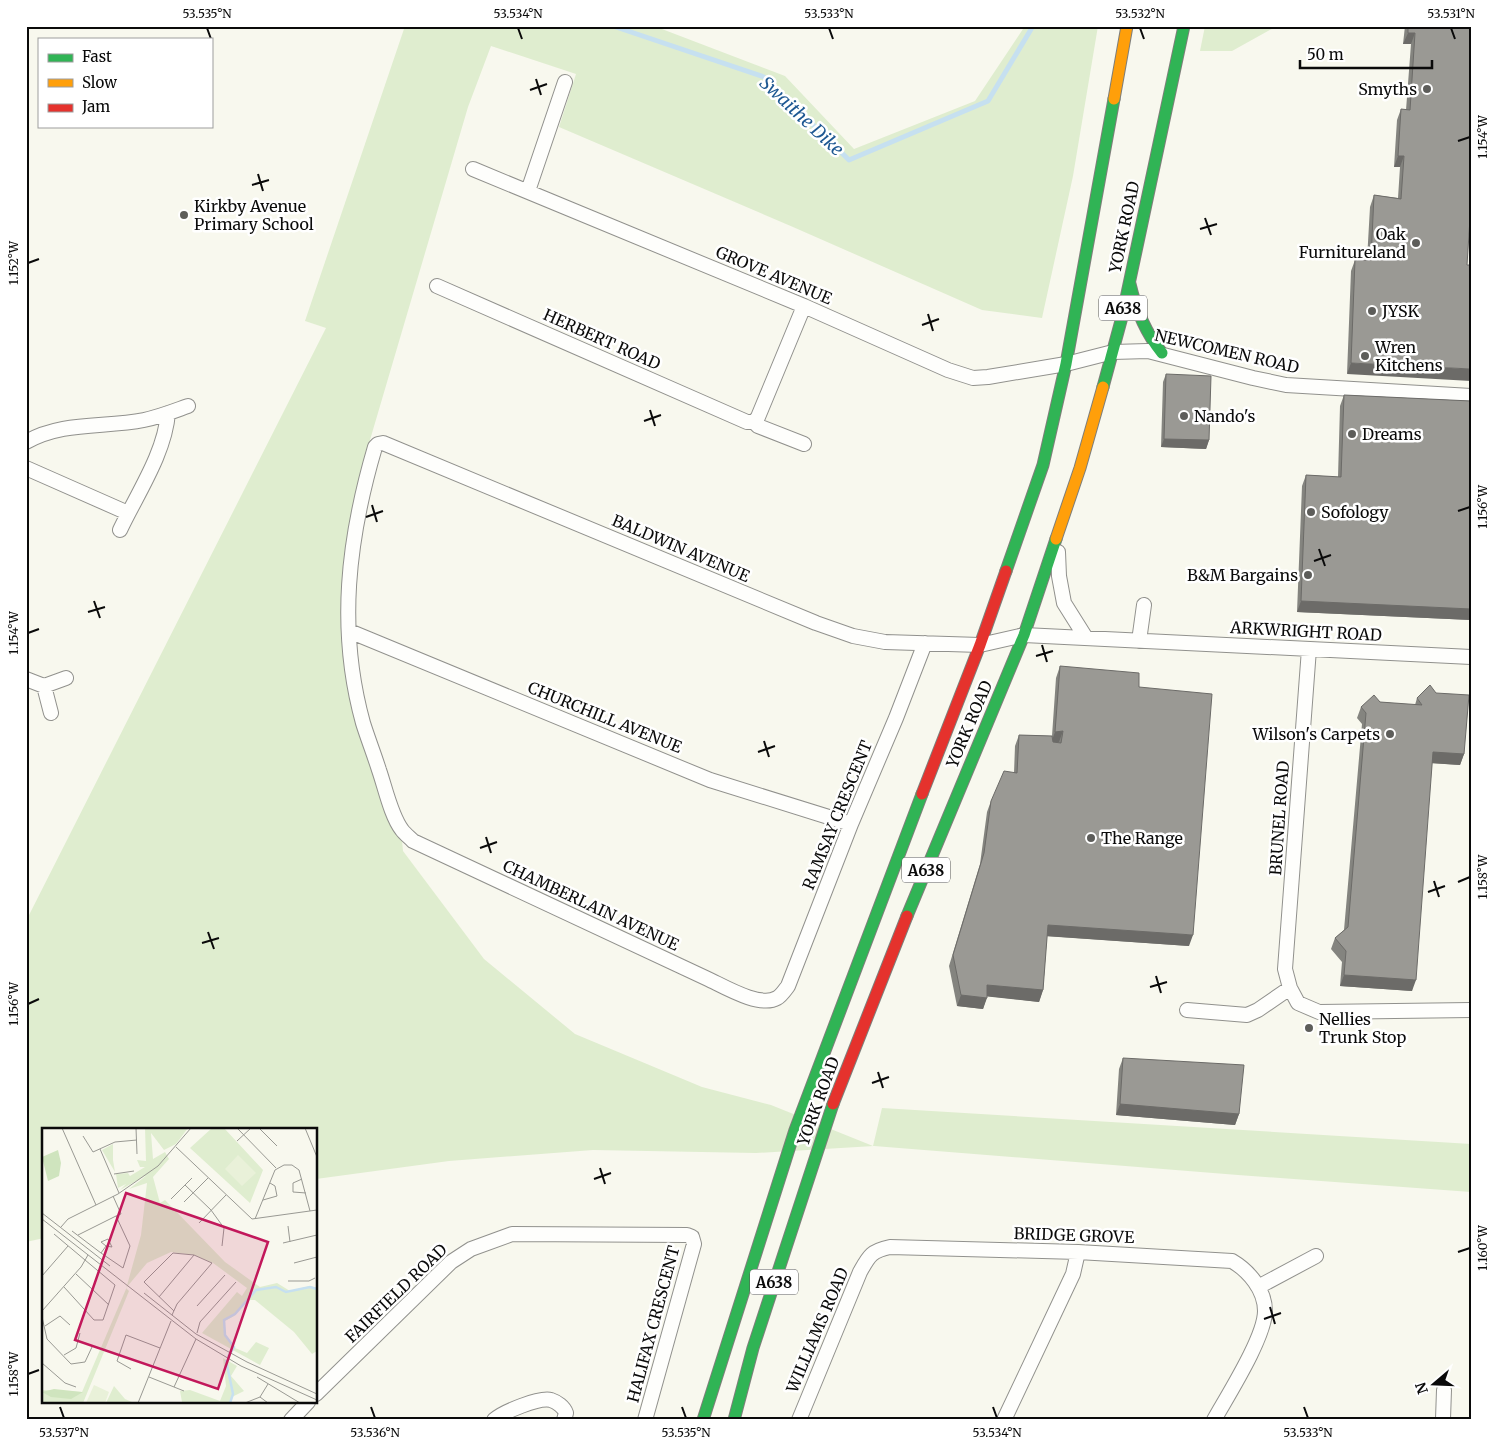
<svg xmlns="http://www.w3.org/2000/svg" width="1497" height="1446" viewBox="0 0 1497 1446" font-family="Merriweather,serif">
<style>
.green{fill:#dfedcf}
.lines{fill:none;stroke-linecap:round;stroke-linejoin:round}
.stream{stroke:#c6e0f0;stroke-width:5}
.street-casing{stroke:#91918d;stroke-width:16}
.fast-casing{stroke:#7e7e7a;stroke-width:13}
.slow-casing{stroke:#7e7e7a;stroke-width:13}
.jam-casing{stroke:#7e7e7a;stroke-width:13}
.street{stroke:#fefefc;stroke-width:14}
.fast{stroke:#30b455;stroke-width:11}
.slow{stroke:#ff9f0a;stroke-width:11}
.jam{stroke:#e5322d;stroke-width:11}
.wall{fill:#84847f}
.shaded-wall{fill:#6c6b68}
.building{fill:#9a9994;stroke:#6c6b68}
.ticks{fill:none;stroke:#0a0a0a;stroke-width:2}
.poi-dot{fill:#5d5d5a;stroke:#fff;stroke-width:2}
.labels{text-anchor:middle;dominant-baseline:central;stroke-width:5;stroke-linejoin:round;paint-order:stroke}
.shield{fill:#fff;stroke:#545454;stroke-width:1}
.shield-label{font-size:15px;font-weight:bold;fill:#0a0a0a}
.poi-label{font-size:16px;fill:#0a0a0a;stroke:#fff;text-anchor:start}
.street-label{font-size:16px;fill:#0a0a0a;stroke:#fff}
.water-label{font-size:18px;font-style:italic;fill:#1e5892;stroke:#fff}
.inset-river{fill:none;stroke:#c6e0f0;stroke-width:2.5}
.inset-road{fill:none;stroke:#999993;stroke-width:1}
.view{fill:#c2185b;fill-opacity:0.15;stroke:#c2185b;stroke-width:2.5}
.inset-edge{fill:none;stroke:#0a0a0a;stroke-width:2.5}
.neatline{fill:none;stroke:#0a0a0a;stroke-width:2}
.ticks-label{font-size:12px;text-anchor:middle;fill:#0a0a0a}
</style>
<rect width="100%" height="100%" fill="#f8f8ee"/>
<path class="green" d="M405 26H654L785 76 854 149 975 101 1025 26H1098L1073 176 1042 318 982 310 793 227 559 127 576 74 491 46 468 107 370 440 349 631 354 674 401 830 403 851 484 959 575 1034 702 1087 771 1105 873 1146 882 1108 1471 1144V1192L1238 1175 874 1146 756 1153 593 1150 449 1161 316 1179V1130H44V1238L26 1242V921L326 328 305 321Z
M1205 26H1277L1232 51H1200Z"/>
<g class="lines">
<path class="stream" d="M613 26 764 77 849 160 988 101 1033 26"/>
<g class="street-casing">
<path id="street" d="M473 169 804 306 948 370 973 378 988 377 1066 364 1113 352 1148 351 1253 378 1286 385 1471 396
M528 191 565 82
M437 286 747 422H754
M754 422 758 417 804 306
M754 422 758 426 804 444
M26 442C63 421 104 428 144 420 159 417 174 411 188 406
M26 468 128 513
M120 530C137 494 165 453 168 413
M1058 552 1059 576 1064 603 1086 638
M349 631 710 780 851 824
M1139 641 1144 605
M925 643 896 718 851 824 788 986C785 990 781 996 777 998 760 1008 725 987 708 979L413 841C409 837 405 834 402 830 391 816 385 787 379 770 374 754 368 739 363 723 337 629 348 539 375 447L378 444 383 443 816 623 853 636 885 642 980 645 1024 635 1471 657
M1309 649 1285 969 1290 988 1298 1003 1319 1012 1471 1010
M26 679 44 686
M51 713 44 686 66 678
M1187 1010 1247 1015 1258 1010 1290 988
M1258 1287 1316 1256
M316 1394 451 1262 471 1249 512 1234 687 1235 692 1237 694 1244 645 1420
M1443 1419 1444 1390
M291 1420 308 1402
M494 1420C503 1412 539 1397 551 1400 557 1402 564 1407 566 1413L564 1420
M799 1420 860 1272C869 1256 871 1251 890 1247L1078 1252 1232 1261C1249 1271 1265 1290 1265 1311 1265 1337 1228 1395 1214 1420
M1004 1420 1073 1274 1078 1252"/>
</g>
<g class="fast-casing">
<path id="fast" d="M1130 284C1136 310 1145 332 1162 353
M1103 387 1122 317 1184 26
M1006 571 1043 465 1066 364 1114 99
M907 916 1024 635 1056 539
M703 1420 795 1130 922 794
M734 1420 753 1348 833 1104"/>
</g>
<g class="slow-casing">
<path id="slow" d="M1114 99 1127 26
M1056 539 1080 468 1103 387"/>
</g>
<g class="jam-casing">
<path id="jam" d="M922 794 980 645 1006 571
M833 1104 907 916"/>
</g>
<use href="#street" class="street"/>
<use href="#fast" class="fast"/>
<use href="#slow" class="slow"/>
<use href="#jam" class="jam"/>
</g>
<path class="wall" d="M1405 26H1471L1470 215 1347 374 1351 271 1355 260H1367L1370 207 1374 195 1398 198 1400 167H1394L1397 120 1401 109 1406 110 1411 44H1403Z
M1166 374 1209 440 1206 449 1161 447 1163 382Z
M1344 395 1471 401V620L1297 612 1302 486 1306 475 1338 477 1340 406Z
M1060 666 1139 687 1189 946 1047 936 1043 990 1039 1002 987 996 983 1009 957 1006 949 966 980 864 987 812 991 801 1014 773 1015 746 1019 735 1052 736 1056 678Z
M1417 698 1464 754 1460 765 1432 763 1412 991 1340 986 1342 962 1331 949 1335 938 1344 930 1362 724 1357 718 1361 707 1380 702 1415 705Z
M1123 1058 1239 1114 1235 1125 1116 1115 1119 1069Z"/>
<path class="shaded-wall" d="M1408 33H1415L1411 44H1403Z
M1398 156H1404L1400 167H1394Z
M1351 363 1471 369V381L1347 374Z
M1164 439 1209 440 1206 449 1161 447Z
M1301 601 1471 609V620L1297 612Z
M1063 731 1059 742 1051 743 1055 732Z
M1433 752 1464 754 1460 765 1429 763Z
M1048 925 1193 935 1189 946 1044 936Z
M1344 975 1416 980 1412 991 1340 986Z
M987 985 1043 990 1039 1002 983 996Z
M961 995 987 998 983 1009 957 1006Z
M1120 1104 1239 1114 1235 1125 1116 1115Z"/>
<path class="building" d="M1408 26H1471V203L1467 265H1471V369L1351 363 1355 260H1371L1374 195 1401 199 1404 156H1398L1401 109 1410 110 1415 33H1408Z
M1166 374 1211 376 1209 440 1164 439Z
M1344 395 1471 401V609L1301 601 1306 475 1341 477Z
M1060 666 1139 673V687L1212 694 1193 935 1048 925 1043 990 987 985V998L961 995 953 955 984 853 991 801 1004 771 1017 773 1019 735 1052 736 1053 742 1061 743 1063 731 1055 732Z
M1430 685 1436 693 1469 695 1464 754 1433 752 1416 980 1344 975 1346 951 1335 938 1348 927 1366 713 1361 707 1374 695 1380 702 1422 705 1417 698Z
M1123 1058 1244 1065 1239 1114 1120 1104Z"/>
<path class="ticks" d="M207 28 211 39M518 28 522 39M829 28 833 39M1140 28 1144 39M1451 28 1455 39M536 79 541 95M530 90 547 84M1458 141 1470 137M258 174 263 191M252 185 269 180M1205 218 1211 235M1200 229 1217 224M28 263 39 259M928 314 933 331M922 325 939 319M650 410 655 426M644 421 661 415M372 505 377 522M1458 511 1470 507M366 517 383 511M1319 549 1325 566M1314 561 1331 555M94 601 100 618M88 612 105 607M28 633 39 629M1042 645 1047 662M1036 656 1053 651M764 741 769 757M758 752 775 746M486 837 491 853M480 848 497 842M1434 881 1439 897M1458 882 1470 877M1428 892 1445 886M208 932 214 949M202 943 219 938M1156 976 1161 993M1150 987 1167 982M28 1004 39 999M878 1072 883 1088M872 1083 889 1077M600 1168 605 1184M594 1179 611 1173M1458 1252 1470 1248M1270 1307 1275 1324M1264 1319 1281 1313M28 1374 39 1370M60 1407 64 1418M371 1407 375 1418M682 1407 686 1418M993 1407 997 1418M1304 1407 1308 1418"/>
<g class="poi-dot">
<circle cx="1427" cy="89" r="5"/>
<circle cx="184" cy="215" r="5"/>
<circle cx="1416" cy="243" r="5"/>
<circle cx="1372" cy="311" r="5"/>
<circle cx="1365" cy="356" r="5"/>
<circle cx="1184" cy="416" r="5"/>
<circle cx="1352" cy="434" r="5"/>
<circle cx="1311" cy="512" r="5"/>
<circle cx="1308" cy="575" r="5"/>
<circle cx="1390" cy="734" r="5"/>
<circle cx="1091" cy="838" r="5"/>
<circle cx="1309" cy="1028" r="5"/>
</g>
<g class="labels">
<g class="shield">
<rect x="1099" y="295.5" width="48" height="25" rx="4"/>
<rect x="902" y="857.5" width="48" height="25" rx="4"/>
<rect x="750" y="1269.5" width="48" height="25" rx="4"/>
</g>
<g class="shield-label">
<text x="1123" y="308">A638</text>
<text x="926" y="870">A638</text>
<text x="774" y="1282">A638</text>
</g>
<g class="poi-label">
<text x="1417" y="89" text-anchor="end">Smyths</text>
<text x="194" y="206">Kirkby Avenue<tspan x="194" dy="18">Primary School</tspan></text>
<text x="1406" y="234" text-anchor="end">Oak<tspan x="1406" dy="18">Furnitureland</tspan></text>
<text x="1382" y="311">JYSK</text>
<text x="1375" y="347">Wren<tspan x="1375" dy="18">Kitchens</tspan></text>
<text x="1194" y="416">Nando's</text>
<text x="1362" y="434">Dreams</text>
<text x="1321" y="512">Sofology</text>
<text x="1298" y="575" text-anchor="end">B&amp;M Bargains</text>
<text x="1380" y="734" text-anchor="end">Wilson's Carpets</text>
<text x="1101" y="838">The Range</text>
<text x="1319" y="1019">Nellies<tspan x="1319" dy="18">Trunk Stop</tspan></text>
</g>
<g class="street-label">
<text transform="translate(1124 227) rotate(-78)">YORK ROAD</text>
<text transform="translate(774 275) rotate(23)">GROVE AVENUE</text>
<text transform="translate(602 339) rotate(24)">HERBERT ROAD</text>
<text transform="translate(1227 351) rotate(13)">NEWCOMEN ROAD</text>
<text transform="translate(681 548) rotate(23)">BALDWIN AVENUE</text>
<text transform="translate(1306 631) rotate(3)">ARKWRIGHT ROAD</text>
<text transform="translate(605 717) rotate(22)">CHURCHILL AVENUE</text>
<text transform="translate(969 724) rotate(-67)">YORK ROAD</text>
<text transform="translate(837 815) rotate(-68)">RAMSAY CRESCENT</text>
<text transform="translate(1279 818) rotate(-86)">BRUNEL ROAD</text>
<text transform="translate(591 905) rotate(25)">CHAMBERLAIN AVENUE</text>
<text transform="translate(818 1101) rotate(-70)">YORK ROAD</text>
<text transform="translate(1074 1235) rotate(2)">BRIDGE GROVE</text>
<text transform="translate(396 1293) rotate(-44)">FAIRFIELD ROAD</text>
<text transform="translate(653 1324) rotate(-75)">HALIFAX CRESCENT</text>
<text transform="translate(817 1330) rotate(-67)">WILLIAMS ROAD</text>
</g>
<g class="water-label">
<text transform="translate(802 116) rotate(43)">Swaithe Dike</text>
</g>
</g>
<g transform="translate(42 1128)">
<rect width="275" height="275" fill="#f8f8ee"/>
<path d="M103 0H146L134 16 122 22 109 5 111 31 123 24 127 31 111 49 118 75 123 72 183 134 218 159 235 155 248 163 268 158 275 160V223L270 226 252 204 213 172H206L192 188 183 193V206L193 220 205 225 214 214 227 220 218 237 160 205 195 164 200 168 205 160 171 135 152 127 129 124 105 135 84 160 87 163 41 275H0V262L40 264 84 161 99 107 105 55 87 61 105 47 78 62 84 56 76 60 74 46 86 45 88 48 103 39H98L95 32 104 33ZM170 0H182L221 42 208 75 148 20ZM71 16V32L73 44 60 22ZM181 230 195 238 189 248 202 263 190 269 188 275H134L140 274 138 263 148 262 178 273 184 258ZM72 258 83 271 92 275H64Z" fill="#dfedcf"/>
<path d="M16 22 19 35 17 48 6 53 0 29ZM12 261 40 264H41L29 271 9 269 0 264Z" fill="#cfe4be"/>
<path d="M196 27 214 45 200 58 183 41ZM52 257 67 264 63 275H44Z" fill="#e9f1d9"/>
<path class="inset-river" d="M186 229 192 219 183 207 182 192 193 186 214 162 234 159 244 164 268 159 275 161M184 232 191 266 188 275"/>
<path class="inset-road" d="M20 0 54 77M94 0 95 26M195 0 234 40M217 0 235 18M263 0 275 29M41 8 51 24 73 14 95 12M195 13 209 0M134 19 210 91 275 82M58 21 77 65M72 46 92 43M260 51 251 55V64L264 65M143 57 169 82M71 68 79 86 74 88M129 71 150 50M221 72 235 68 233 58 228 55M142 74 166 50M169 82 182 100 180 118M0 85 68 138M0 91 154 211 199 238 275 272M213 91 233 42 242 37H250L257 42 268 83M157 95 184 67M246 98 248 114M19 99 26 91 76 66 116 38 149 0M30 103 59 125 81 140 88 118 74 88 36 107M12 106 43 132M241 115 275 107M59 125 64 118 59 114 66 111 70 119 64 118M252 135 275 129M34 146 67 177M0 148 26 118M246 153H267L273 150M22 159 52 192H61L73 157 43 132M102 165 154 206 205 234 275 266M117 169 152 127M155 178 183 147M0 183 39 139 46 127M130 187 135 176 170 135 152 127 131 125 102 154 132 183M0 189 5 211 29 236 43 234 50 219M3 198 18 188 28 197M155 205 158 194 194 154M22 227 34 220 38 205M0 235 23 255 34 259M89 241 75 233 84 207 118 220M107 249 142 263M215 249 258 275M132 259 154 211M218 269 226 256M96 275 129 193M203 275 218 269 226 275"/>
<path class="view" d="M84 65 226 114 176 261 33 212Z"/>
<rect width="275" height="275" class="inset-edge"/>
</g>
<rect width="1497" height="1446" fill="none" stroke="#ffffff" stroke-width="55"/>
<rect x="38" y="38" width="175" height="90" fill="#ffffff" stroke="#9d9d9d"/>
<rect x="48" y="54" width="25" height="8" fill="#30b455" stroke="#9d9d9d"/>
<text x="82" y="62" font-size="15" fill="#0a0a0a">Fast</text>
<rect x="48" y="79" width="25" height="8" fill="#ff9f0a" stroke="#9d9d9d"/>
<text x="82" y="88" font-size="15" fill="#0a0a0a">Slow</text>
<rect x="48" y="104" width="25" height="8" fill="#e5322d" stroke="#9d9d9d"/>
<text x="82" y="112" font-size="15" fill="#0a0a0a">Jam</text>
<g transform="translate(1434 1384) rotate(251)" stroke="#ffffff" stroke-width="4" paint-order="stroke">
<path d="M0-4L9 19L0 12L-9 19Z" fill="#0a0a0a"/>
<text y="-8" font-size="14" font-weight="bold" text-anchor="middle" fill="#0a0a0a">N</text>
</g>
<path d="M1300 60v8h132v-8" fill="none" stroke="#0a0a0a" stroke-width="2.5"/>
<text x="1307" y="60" font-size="15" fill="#0a0a0a" stroke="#ffffff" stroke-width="4" paint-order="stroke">50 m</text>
<rect x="28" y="28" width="1442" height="1390" class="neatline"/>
<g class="ticks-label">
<text x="207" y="18">53.535°N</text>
<text x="518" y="18">53.534°N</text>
<text x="829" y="18">53.533°N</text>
<text x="1140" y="18">53.532°N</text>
<text x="1451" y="18">53.531°N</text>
<text transform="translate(1483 137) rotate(-90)" y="4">1.154°W</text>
<text transform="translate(14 263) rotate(-90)" y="4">1.152°W</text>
<text transform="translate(1483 507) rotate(-90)" y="4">1.156°W</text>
<text transform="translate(14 633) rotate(-90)" y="4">1.154°W</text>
<text transform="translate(1483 877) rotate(-90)" y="4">1.158°W</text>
<text transform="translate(14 1004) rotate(-90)" y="4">1.156°W</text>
<text transform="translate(1483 1248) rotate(-90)" y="4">1.160°W</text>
<text transform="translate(14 1374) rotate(-90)" y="4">1.158°W</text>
<text x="64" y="1437">53.537°N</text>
<text x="375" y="1437">53.536°N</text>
<text x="686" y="1437">53.535°N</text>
<text x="997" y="1437">53.534°N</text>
<text x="1308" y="1437">53.533°N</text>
</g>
</svg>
